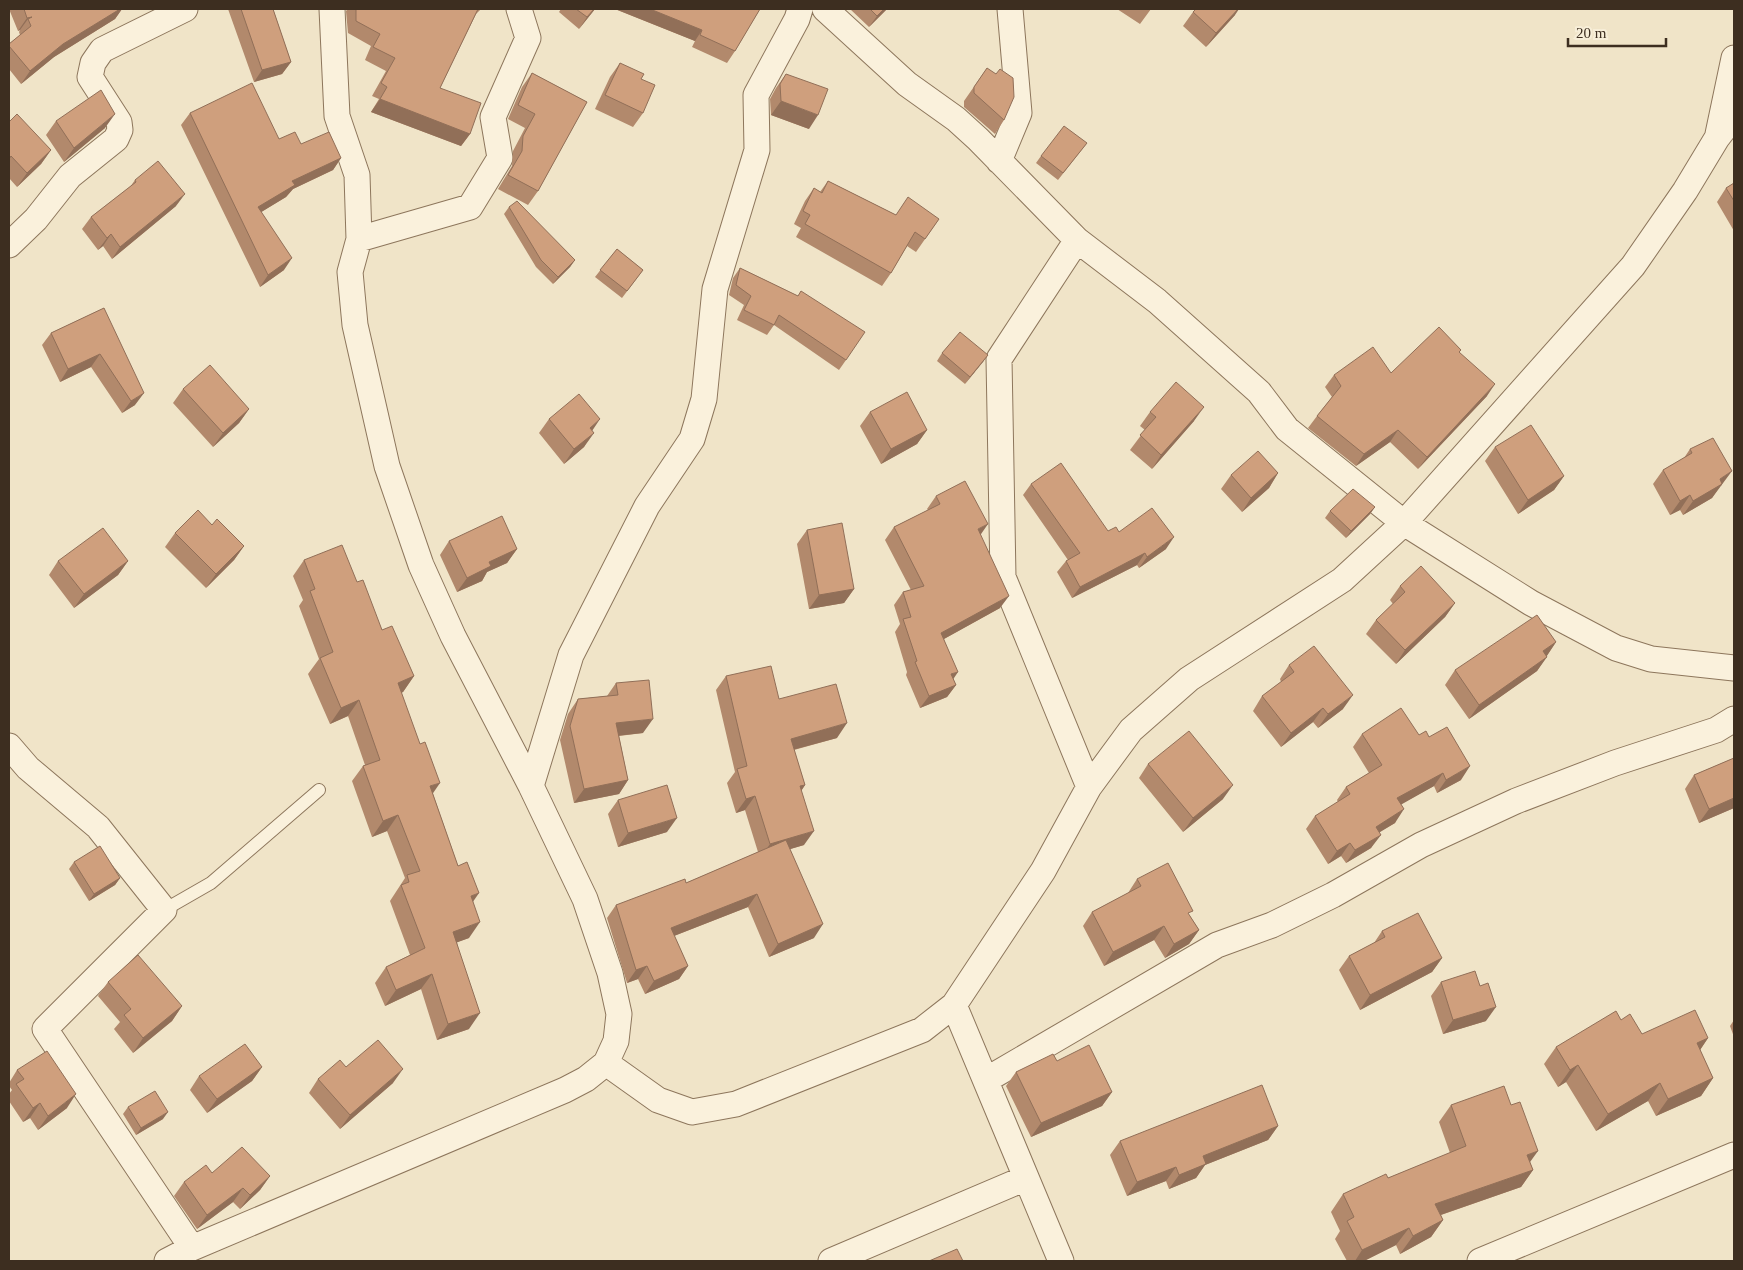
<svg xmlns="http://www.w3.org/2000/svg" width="1743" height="1270" viewBox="0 0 1743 1270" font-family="Georgia,serif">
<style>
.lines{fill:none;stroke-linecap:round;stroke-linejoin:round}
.lane-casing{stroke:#8d765c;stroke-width:14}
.street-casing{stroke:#8d765c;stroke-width:27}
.lane{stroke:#faf1dc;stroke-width:12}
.street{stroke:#faf1dc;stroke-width:25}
.wall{fill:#b2896c}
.shaded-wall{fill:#916f58}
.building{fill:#cf9f7d;stroke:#916f58}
</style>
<rect width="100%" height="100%" fill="#f0e4c8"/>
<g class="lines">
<g class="lane-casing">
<path id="lane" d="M164 910 211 883 319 790"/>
</g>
<g class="street-casing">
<path id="street" d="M825 9 907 84 956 119 978 139 1077 240 1157 301 1259 392 1287 429 1404 523 1531 603 1616 648 1651 659 1734 668
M1718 134 1734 58
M999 161 1019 113 1010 9
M359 239 470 207 500 158 493 117 528 38 519 9
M1077 240 999 359 1003 577 1089 787
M9 245 36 219 70 176 116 139 120 130 119 122 90 77 93 63 102 50 185 9
M9 746 28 768 98 827 164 910 45 1029 192 1248
M531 786 571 655 647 506 692 439 704 399 715 289 757 150 756 95 797 19 800 9
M954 1005 1061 1261
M606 1063 658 1100 692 1112 736 1104 922 1030 954 1005 1043 871 1089 787 1131 730 1189 679 1342 580 1404 523 1633 266 1685 191 1717 138 1734 116
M986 1080 1217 945 1272 925 1333 895 1421 845 1516 801 1615 763 1716 730 1734 719
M167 1261 192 1248 565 1090 586 1079 606 1063 616 1041 619 1014 610 973 585 899 531 786 453 636 421 565 387 466 355 325 350 272 359 239 357 175 337 116 332 9
M831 1261 1026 1178
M1480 1261 1734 1155"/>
</g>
<use href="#lane" class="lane"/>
<use href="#street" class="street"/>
</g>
<path class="wall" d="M9 9H122L115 19 54 57 21 84 9 69V44L20 35 19 32 20 30 18 31Z
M228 9H273L291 62 282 74 254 82Z
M348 9H481L476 14 440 88 470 134 461 146 371 112 379 99 372 96 386 71 365 60 371 46 348 33 346 11Z
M561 9H595L579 29 559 12Z
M615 9H760L735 51 727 63 692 47 695 41Z
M850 9H887L869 27Z
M1117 9H1151L1140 24Z
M1193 12 1235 15 1206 47 1183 26Z
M620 63 641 79 643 113 633 127 595 109 610 77Z
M987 68 1004 120 995 134 964 107V101Z
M532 73 587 102 538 191 528 205 498 189 512 166 513 151 525 128 508 119 522 87Z
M786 74 809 129 771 115 770 99 776 88Z
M190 113 279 139 301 144 341 158 333 170 293 189 286 197 261 212 284 270 260 287 181 125Z
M56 121 105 128 64 162 46 135Z
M9 122 51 150 41 164 17 187 9 178Z
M1087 143 1058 180 1036 163 1041 156Z
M135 180 176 206 112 259 103 246 98 250 82 229 91 217 130 187Z
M828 181 896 215 939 219 916 252 907 246 891 273 882 286 796 237 801 228 794 224 805 201 814 188 820 192Z
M1734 183V231L1717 202 1726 188Z
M509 207 575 260 570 267 553 284 536 267 504 214Z
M617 249 643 270 622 298 595 277Z
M740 268 798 296 801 291 846 360 839 370 774 325 767 335 737 320 744 305 729 295 733 278Z
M104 308 135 405 122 413 91 367 60 382 42 345 51 333Z
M1461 350 1459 352 1487 396 1418 469 1390 442 1356 466 1308 428 1317 416 1332 397 1325 387 1334 375 1391 373Z
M942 353 988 355 965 384 937 361Z
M183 389 249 409 239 423 213 447 173 403Z
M870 412 927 430 917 444 881 464 860 426Z
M1150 412 1194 421 1152 469 1130 450 1145 430 1140 426Z
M549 419 592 431 584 447 564 464 539 433Z
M1495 447 1564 476 1554 490 1518 514 1485 461Z
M1690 449 1722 485 1720 486 1712 498 1683 515 1680 510 1670 515 1653 484 1663 470 1684 458Z
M1278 473 1269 488 1242 512 1221 489 1231 475Z
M1031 484 1108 531 1119 532 1166 549 1139 568 1137 565 1072 598 1057 572 1066 561 1068 560 1023 495Z
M936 496 980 535 1000 608 944 639 953 679 956 685 947 697 920 708 906 675 907 672 895 632 900 624 894 605 903 592 911 590 885 540 894 527 928 510 927 509Z
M1375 507 1370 514 1346 538 1325 518 1330 511Z
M212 525 244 546 234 560 206 588 165 547 175 533Z
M807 530 854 589 844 603 809 609 797 544Z
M449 541 517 549 507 563 487 572 482 581 457 592 440 555Z
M304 560 357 582 382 630 414 676 403 692 401 693 433 794 458 866 473 902 469 938 457 942 469 1029 437 1040 421 989 385 1006 375 983 386 967 410 955 390 901 405 878 387 831 372 837 352 781 363 766 365 765 348 716 330 724 308 674 319 659 299 606 303 600 293 576Z
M58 561H128L118 575 74 608 49 575Z
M1400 586 1455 603 1445 617 1396 664 1366 634 1376 620 1393 604 1390 600Z
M1556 642 1537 671 1469 719 1445 685 1455 670Z
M1289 665 1343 709 1318 728 1313 722 1281 747 1253 711 1262 696 1281 682 1280 679Z
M726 676 779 699 837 738 794 750 805 785 801 791 804 845 790 849 814 938 769 957 748 907 674 936 688 966 679 979 645 994 638 979 627 983 607 918 616 905 686 883 758 852 745 810 736 813 727 783 735 772 716 690Z
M616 683 643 733 619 736 628 780 619 794 574 803 560 740 568 714 578 699 607 696Z
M1362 734 1419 735 1429 737 1461 780 1437 793 1434 786 1401 804 1395 823 1379 832 1371 848 1346 863 1341 856 1328 864 1306 829 1315 816 1338 802 1337 800 1346 787 1369 773 1353 747Z
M1734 758V808L1699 823 1685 789 1694 775Z
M1148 764 1223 799 1183 832 1139 778Z
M618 800 667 832 618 847 608 814Z
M74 862 120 878 115 885 89 901 69 869Z
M1137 879 1190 916 1199 930 1189 944 1165 958 1154 940 1104 966 1083 926 1092 912 1128 893Z
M1382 931 1442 958 1432 972 1360 1010 1339 970 1349 956 1374 943Z
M108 982 182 1006 172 1021 133 1053 114 1029 120 1022 98 996Z
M1441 982 1480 986 1486 1021 1443 1034 1431 996Z
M1621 1020 1642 1034 1708 1038 1700 1050 1713 1078 1701 1096 1656 1116 1648 1101 1596 1131 1566 1082 1558 1087 1544 1064 1556 1047Z
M1734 1020V1037L1730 1026Z
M1057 1061 1112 1092 1102 1106 1031 1137 1006 1086 1016 1072Z
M262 1067 252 1081 207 1113 190 1090 199 1076Z
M346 1067 393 1083 340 1129 309 1093 318 1079Z
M17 1070 67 1108 38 1130 30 1118 23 1122 9 1101V1094L12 1090 9 1086V1083Z
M1451 1105 1530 1162 1533 1170 1521 1187 1441 1215 1443 1220 1431 1237 1400 1254 1396 1245 1364 1261H1347L1335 1239 1340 1231 1331 1212 1343 1194 1388 1178 1450 1153 1439 1122Z
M128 1107 163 1119 136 1135 123 1114Z
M1278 1126 1268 1140 1205 1165 1196 1178 1169 1189 1166 1181 1127 1196 1110 1155 1120 1141Z
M212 1173 270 1176 260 1190 240 1209 233 1202 197 1229 174 1196 184 1182Z"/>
<path class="shaded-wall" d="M120 9H122L115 19 54 57 21 84 30 71 63 44Z
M594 9H595L579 29 587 17Z
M615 9H650L702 30 695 41Z
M884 9H887L869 27 877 16Z
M1238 9H1239L1235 15 1206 47 1216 33Z
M32 17 28 19 20 30 18 31 27 18Z
M291 62 282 74 254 82 262 70Z
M380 99 470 134 461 146 371 112Z
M781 101 818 115 809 129 771 115Z
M115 114 105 128 64 162 74 148Z
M51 150 41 164 17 187 27 173Z
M341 158 333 170 293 189 286 197 250 219 258 207 292 181Z
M185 194 176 206 112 259 120 247Z
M111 234 103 246 98 250 107 238Z
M292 258 284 270 260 287 268 275Z
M575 260 570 267 553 284 558 277Z
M100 354 91 367 60 382 68 369Z
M988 355 983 362 965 384 970 377Z
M1495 384 1487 396 1418 469 1427 457Z
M144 393 135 405 122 413 131 401Z
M1204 407 1194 421 1152 469 1161 455Z
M249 409 239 423 213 447 223 433Z
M600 419 590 434V428Z
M927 430 917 444 881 464 891 449Z
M1398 430 1390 442 1356 466 1364 454Z
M594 433 584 447 564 464 574 449Z
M1732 471 1712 498 1683 515 1693 501 1720 479Z
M1278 473 1269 488 1242 512 1251 498Z
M1564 476 1554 490 1518 514 1528 500Z
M1690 495 1680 510 1670 515 1680 501Z
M1375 507 1370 514 1346 538 1351 531Z
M988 524 979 537 978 529Z
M1174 537 1166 549 1139 568 1147 557Z
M244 546 234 560 206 588 216 574Z
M517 549 507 563 487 572 482 581 457 592 467 578 489 562Z
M1145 553 1137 565 1072 598 1080 587Z
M128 561 118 575 74 608 84 594Z
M854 589 844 603 809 609 819 595Z
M1009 596 1000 608 933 645 941 633Z
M1455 603 1445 617 1396 664 1405 650Z
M1556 642 1546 657 1543 651Z
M1547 657 1537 671 1469 719 1479 705Z
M958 672 950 684 951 674Z
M414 676 403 692 387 699 398 683Z
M956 685 947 697 920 708 929 696Z
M1353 695 1343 709 1318 728 1328 714Z
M359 700 348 716 330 724 341 708Z
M1323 708 1313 722 1281 747 1291 733Z
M653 719 643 733 606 737 616 723Z
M847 723 837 738 781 753 791 739Z
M1470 766 1461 780 1437 793 1446 780Z
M1443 773 1434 786 1388 812 1397 798Z
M628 780 619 794 574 803 584 789Z
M440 783 429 799 430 786Z
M805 785 796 799 800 786Z
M1233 785 1223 799 1183 832 1193 818Z
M755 796 745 810 736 813 746 799Z
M1734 798V808L1699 823 1709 809Z
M1404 809 1395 823 1367 840 1376 827Z
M398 815 387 831 372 837 383 821Z
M677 818 667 832 618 847 628 833Z
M814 831 804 845 760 858 770 844Z
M1381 835 1371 848 1346 863 1355 850Z
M1350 843 1341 856 1328 864 1337 851Z
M120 878 115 885 89 901 94 894Z
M479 893 468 909 471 896Z
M757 894 748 907 661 941 671 928Z
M480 922 469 938 442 948 453 932Z
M823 924 814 938 769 957 778 944Z
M1164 926 1154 940 1104 966 1113 952Z
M1199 930 1189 944 1165 958 1174 944Z
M1442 958 1432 972 1360 1010 1370 995Z
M647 966 638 979 627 983 636 970Z
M688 966 679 979 645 994 654 981Z
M432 974 421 989 385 1006 396 990Z
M182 1006 172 1021 133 1053 143 1038Z
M1496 1007 1486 1021 1443 1034 1453 1020Z
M480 1013 469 1029 437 1040 448 1024Z
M1708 1038 1696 1056 1697 1043Z
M1578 1065 1566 1082 1558 1087 1570 1070Z
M262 1067 252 1081 207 1113 217 1099Z
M403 1069 393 1083 340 1129 350 1115Z
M1713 1078 1701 1096 1656 1116 1668 1099Z
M1660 1083 1648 1101 1596 1131 1608 1114Z
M1112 1092 1102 1106 1031 1137 1041 1123Z
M76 1094 67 1108 38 1130 48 1116Z
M40 1103 30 1118 23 1122 33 1108Z
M168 1112 163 1119 136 1135 141 1128Z
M1278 1126 1268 1140 1205 1165 1196 1178 1169 1189 1179 1175 1203 1156Z
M1538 1151 1525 1169 1527 1155Z
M1176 1167 1166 1181 1127 1196 1137 1182Z
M1533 1170 1521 1187 1423 1221 1435 1204Z
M270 1176 260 1190 240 1209 250 1195Z
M243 1188 233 1202 197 1229 207 1215Z
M1443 1220 1431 1237 1400 1254 1413 1236Z
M1409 1228 1396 1245 1364 1261H1355L1362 1250Z"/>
<path class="building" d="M24 9H120L63 44 30 71 9 46V44L31 26 28 19 32 17 27 18Z
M241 9H273L291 62 262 70Z
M356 9H478L440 88 481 103 470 134 380 99 387 87 381 83 395 58 373 47 380 34 356 21Z
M576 9H594L587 17Z
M650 9H760L735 51 700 35 702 30Z
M870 9H884L877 16Z
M1196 9H1238L1216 33 1193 12Z
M620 63 644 74 641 79 655 85 643 113 605 95Z
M987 68 996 74 1000 69 1013 78 1014 97 1004 120 974 93V87Z
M532 73 587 102 538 191 508 175 522 151 523 136 535 114 518 105Z
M786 74 828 89 818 115 781 101 780 84Z
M252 83 279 139 295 132 301 144 329 132 341 158 292 181 295 185 258 207 292 258 268 275 190 113Z
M101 90 115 114 74 148 56 121Z
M17 114 51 150 27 173 11 156 9 159V122Z
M1064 126 1087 143 1063 173 1041 156Z
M158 161 185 194 120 247 111 234 107 238 91 217 136 182 135 180Z
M828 181 896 215 908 197 939 219 925 239 915 232 891 273 805 224 810 215 803 211 814 188 822 193Z
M1734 183V201L1726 188Z
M517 201 575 260 558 277 541 260 509 207Z
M617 249 643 270 627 291 600 270Z
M740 268 798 296 801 291 865 332 846 360 779 315 774 325 744 310 751 296 736 285Z
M104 308 144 393 131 401 100 354 68 369 51 333Z
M1439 327 1461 350 1459 352 1495 384 1427 457 1398 430 1364 454 1317 416 1341 386 1334 375 1373 347 1391 373Z
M960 332 988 355 970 377 942 353Z
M210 365 249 409 223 433 183 389Z
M1176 382 1204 407 1161 455 1140 435 1156 417 1150 412Z
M907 392 927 430 891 449 870 412Z
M579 394 600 419 590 428 594 433 574 449 549 419Z
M1531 425 1564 476 1528 500 1495 447Z
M1713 438 1732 471 1720 479 1722 484 1693 501 1690 495 1680 501 1663 470 1692 453 1690 449Z
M1258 451 1278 473 1251 498 1231 475Z
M1061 463 1108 531 1116 527 1119 532 1152 508 1174 537 1147 557 1145 553 1080 587 1066 561 1080 553 1031 484Z
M965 481 988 524 978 529 1009 596 941 633 958 672 951 674 956 685 929 696 915 662 917 661 903 619 911 617 903 592 924 586 894 527 940 504 936 496Z
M1353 489 1375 507 1351 531 1330 511Z
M198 510 212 525 217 519 244 546 216 574 175 533Z
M502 516 517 549 489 562 491 566 467 578 449 541Z
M842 523 854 589 819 595 807 530Z
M103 528 128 561 84 594 58 561Z
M342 545 357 582 363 580 382 630 392 626 414 676 398 683 420 744 425 742 440 783 430 786 458 866 467 862 479 893 471 896 480 922 453 932 480 1013 448 1024 432 974 396 990 386 967 425 948 401 885 409 882 407 875 420 871 398 815 383 821 363 766 380 760 359 700 341 708 320 658 333 652 310 591 315 589 304 560Z
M1421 566 1455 603 1405 650 1376 620 1405 592 1400 586Z
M1537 615 1556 642 1543 651 1547 657 1479 705 1455 670Z
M1314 646 1353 695 1328 714 1323 708 1291 733 1262 696 1294 672 1289 665Z
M771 666 779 699 836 684 847 723 791 739 805 785 800 786 814 831 770 844 755 796 746 799 737 769 747 766 726 676Z
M649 680 653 719 616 723 628 780 584 789 570 726 578 699 618 695 616 683Z
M1401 708 1419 735 1426 731 1429 737 1447 727 1470 766 1446 780 1443 773 1397 798 1404 809 1376 827 1381 835 1355 850 1350 843 1337 851 1315 816 1350 794 1346 787 1382 765 1362 734Z
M1189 731 1233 785 1193 818 1148 764Z
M1734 758V798L1709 809 1694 775Z
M667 785 677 818 628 833 618 800Z
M786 840 823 924 778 944 757 894 671 928 688 966 654 981 647 966 636 970 616 905 685 879 686 883Z
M100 846 120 878 94 894 74 862Z
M1168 863 1193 911 1188 913 1199 930 1174 944 1164 926 1113 952 1092 912 1141 886 1137 879Z
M1418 913 1442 958 1370 995 1349 956 1385 937 1382 931Z
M138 955 182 1006 143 1038 124 1015 131 1009 108 982Z
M1475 971 1480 986 1488 983 1496 1007 1453 1020 1441 982Z
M1695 1010 1708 1038 1697 1043 1713 1078 1668 1099 1660 1083 1608 1114 1578 1065 1570 1070 1556 1047 1616 1011 1621 1020 1630 1014 1642 1034Z
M378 1040 403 1069 350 1115 318 1079 340 1060 346 1067Z
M245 1044 262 1067 217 1099 199 1076Z
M1089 1045 1112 1092 1041 1123 1016 1072 1053 1054 1057 1061Z
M47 1051 76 1094 48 1116 40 1103 33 1108 16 1084 24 1079 17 1070Z
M1262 1085 1278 1126 1203 1156 1206 1164 1179 1175 1176 1167 1137 1182 1120 1141Z
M1504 1086 1511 1105 1520 1102 1538 1151 1527 1155 1533 1170 1435 1204 1443 1220 1413 1236 1409 1228 1362 1250 1347 1221 1354 1217 1343 1194 1386 1174 1388 1178 1466 1146 1451 1105Z
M155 1091 168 1112 141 1128 128 1107Z
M242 1147 270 1176 250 1195 243 1188 207 1215 184 1182 206 1165 212 1173Z
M957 1249 963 1261H929Z"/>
<rect width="1743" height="1270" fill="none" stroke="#3d2e20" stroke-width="20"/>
<path d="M1568 38v8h98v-8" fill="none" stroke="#3d2e20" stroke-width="2.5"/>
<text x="1576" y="38" font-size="15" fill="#3d2e20" stroke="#f7eed8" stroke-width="4" paint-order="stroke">20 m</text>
</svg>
